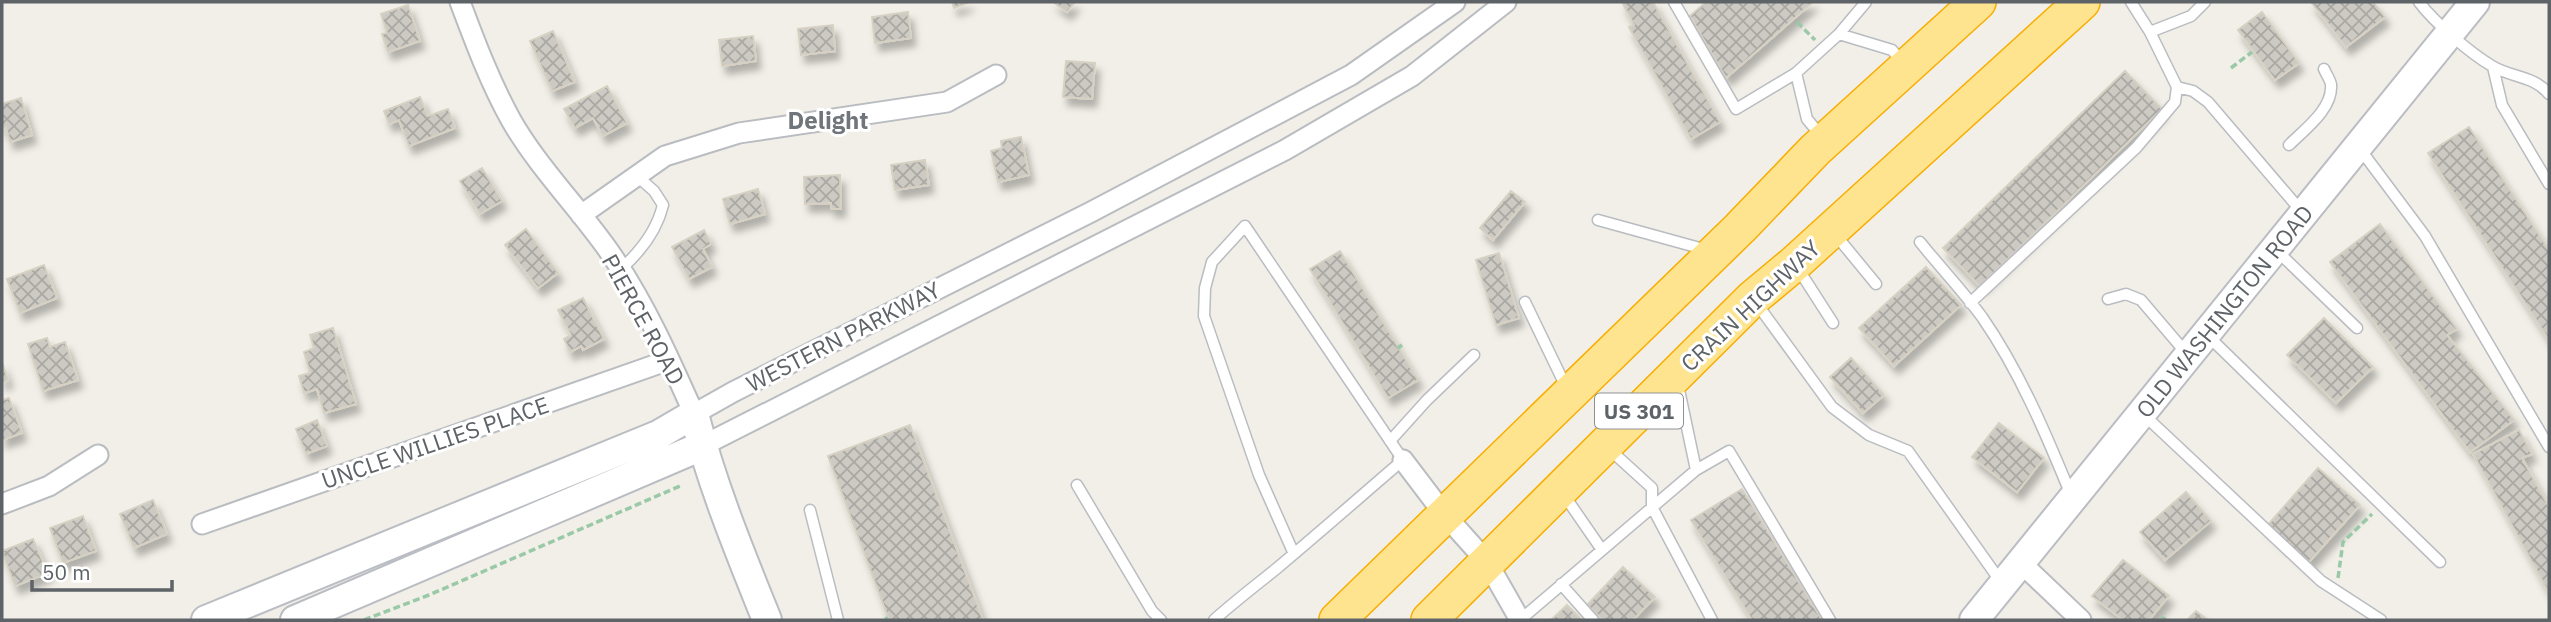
<svg xmlns="http://www.w3.org/2000/svg" width="2551" height="622" viewBox="0 0 2551 622" font-family="'IBM Plex Sans',sans-serif">
<style>
.building{fill:url(#building-cross-hatch);stroke:#d7d1c4;stroke-width:2;filter:url(#shadow)}
.lines{fill:none;stroke-linecap:round;stroke-linejoin:round}
.lane-casing{stroke:#b9bcc1;stroke-width:13}
.street-casing{stroke:#b9bcc1;stroke-width:23}
.secondary-casing{stroke:#babdc3;stroke-width:32}
.highway-casing{stroke:#f8ad00;stroke-width:38}
.path{stroke:#99c9a7;stroke-width:3.5;stroke-dasharray:7 3.5;stroke-linecap:butt}
.lane{stroke:#fff;stroke-width:10}
.street{stroke:#fff;stroke-width:19}
.secondary{stroke:#fff;stroke-width:28}
.highway{stroke:#ffe490;stroke-width:35}
.labels{text-anchor:middle;dominant-baseline:central;stroke-width:6;stroke-linejoin:round;paint-order:stroke}
.shield{fill:#fff;stroke:#8e9295;stroke-width:2}
.shield-label{font-size:21px;font-weight:bold;fill:#5e6368}
.street-label{font-size:23px;fill:#5e6368;stroke:#fff}
.neighbourhood-label{font-size:24px;font-weight:bold;fill:#6f757a;stroke:#fff}
</style>
<defs>
<pattern id="building-cross-hatch" width="8" height="8" patternUnits="userSpaceOnUse" patternTransform="scale(1.75)"><rect width="8" height="8" fill="#cdcac4"/><path d="M0 0l8 8M0 8l8-8" fill="none" stroke="#aaa8a3"/></pattern>
<filter id="shadow"><feDropShadow dx="4.5" dy="8" stdDeviation="3.5" flood-color="#0004"/></filter>
</defs>
<rect width="100%" height="100%" fill="#f1efe7"/>
<path class="building" d="M952 2H970L954 8Z
M1053 2H1075L1067 12Z
M1622 2H1653L1720 122 1691 139 1629 27 1634 25Z
M1706 2H1813L1726 78 1690 16Z
M2311 2H2373L2385 17 2346 47Z
M408 5 420 41 388 52 382 34 387 33 381 14Z
M908 12 911 38 875 43 872 17Z
M2262 12 2299 63 2275 80 2238 30Z
M833 25 835 51 801 55 798 29Z
M553 31 575 82 552 91 530 41Z
M753 36 756 61 722 66 719 40Z
M1066 61 1095 63 1092 99 1063 97Z
M2125 71 2162 109 1980 286 1943 248Z
M607 86 627 123 603 136 593 118 575 128 564 109Z
M420 97 428 116 448 109 455 128 409 146 399 120 389 124 384 111Z
M21 98 32 135 10 142 6 127 2 128V104Z
M2469 127 2549 250V340L2428 153Z
M1021 137 1029 175 998 182 991 151 1002 148 1001 141Z
M925 160 929 185 895 190 891 165Z
M482 168 502 201 480 214 460 181Z
M840 175 841 209H831V203L805 204 804 177Z
M758 189 765 214 730 224 723 199Z
M1511 191 1525 202 1493 240 1480 228Z
M2380 224 2457 329 2447 335 2514 420 2470 452 2330 262Z
M526 229 558 273 538 288 505 245Z
M704 230 711 244 703 249 712 267 689 279 672 247Z
M1340 251 1418 380 1388 398 1310 269Z
M1499 253 1519 318 1496 325 1476 260Z
M44 265 57 298 20 313 7 279Z
M1926 267 1961 305 1894 366 1859 328Z
M583 298 604 339 583 350 581 346 570 352 564 339 571 335 558 310Z
M2324 318 2373 367 2336 403 2287 355Z
M333 328 356 404 324 413 317 389 304 393 299 376 310 373 304 352 314 348 310 335Z
M47 338 50 347 65 342 78 380 43 391 28 344Z
M1851 358 1884 395 1863 413 1830 377Z
M2 362 8 380 2 382Z
M9 398 22 433 2 440V400Z
M317 420 327 446 306 454 296 429Z
M1999 423 2044 458 2017 492 1972 457Z
M910 425 983 620H889L828 456Z
M2519 430 2532 454 2522 458 2549 507V593L2473 454Z
M2318 468 2360 505 2307 564 2266 527Z
M1742 489 1822 620H1752L1691 520Z
M2186 492 2211 521 2165 560 2140 532Z
M153 500 167 534 134 548 120 514Z
M83 516 96 551 63 563 50 528Z
M33 539 48 573 15 586 2 551Z
M2123 560 2169 596 2149 620H2123L2092 596Z
M1623 567 1655 597 1633 620H1603L1587 605Z
M1567 605 1582 620H1551Z
M2196 611 2208 620H2187Z"/>
<g class="lines">
<g class="lane-casing">
<path id="lane" d="M1674 2 1736 109 1796 73
M2419 2C2434 22 2470 53 2492 66 2512 78 2533 75 2549 94
M2150 32 2191 16 2205 2
M1839 34 1892 50 1904 64
M2493 67 2502 105 2549 184
M2177 87 2193 91 2208 102 2302 212
M1822 137 1807 119 1796 73 1839 34 1866 2
M2289 145C2304 130 2333 109 2331 85 2331 81 2326 74 2324 69
M2360 149 2425 236 2549 447
M1598 220 1707 250
M1834 233 1876 284
M1920 242C1940 267 1963 291 1982 317 2020 372 2046 434 2071 495
M2277 251 2357 328
M1797 267 1833 323
M621 269C640 252 657 230 663 205L654 191 637 176
M2108 299 2126 294 2141 300 2187 354
M1525 302 1567 389
M1970 303 2136 148 2175 102 2177 87 2150 32 2131 2
M1757 304 1832 407 1869 435 1908 451 2001 582
M2208 336 2440 562
M1678 385 1696 470
M2144 415 2321 581 2381 620
M1390 441 1427 400 1474 355
M1608 448 1652 488V507L1712 620
M1077 485 1152 611 1161 620
M1564 495 1602 550
M810 510 838 620
M1561 584 1593 620
M1214 620C1234 602 1255 586 1276 569 1319 533 1361 496 1403 460L1245 226 1212 262 1205 288 1204 316 1259 475 1294 554
M1520 620 1696 470 1729 451 1830 620"/>
</g>
<g class="street-casing">
<path id="street" d="M460 2C475 42 490 82 511 120 539 169 581 210 613 257 646 306 670 360 694 414L733 392 1091 212 1351 75 1455 2
M581 215 665 156 739 133 947 102 996 75
M702 446 1285 150 1412 76 1506 2
M1403 460 1444 514 1487 562 1520 620
M2 504 49 486 98 455
M202 524 669 360
M2020 562 2081 620"/>
</g>
<g class="secondary-casing">
<path id="secondary" d="M206 620 658 435 694 414C712 485 740 553 767 620
M295 620 702 446
M1974 620 2475 2"/>
</g>
<g class="highway-casing">
<path id="highway" d="M1337 620 1740 228 1815 150 1978 2
M1429 620 1753 298 1795 263 2082 2"/>
</g>
<path class="path" d="M1797 22 1815 40
M2231 68 2252 52
M1398 348 1402 345
M2338 578 2343 542 2372 514
M885 619 888 618
M364 620 429 595 680 486
M2161 620 2163 618 2166 620"/>
<use href="#lane" class="lane"/>
<use href="#street" class="street"/>
<use href="#secondary" class="secondary"/>
<use href="#highway" class="highway"/>
</g>
<g class="labels">
<rect class="shield" x="1595" y="393.5" width="88" height="35" rx="5"/>
<g class="shield-label">
<text x="1639" y="411">US 301</text>
</g>
<g class="street-label">
<text transform="translate(1750 305) rotate(-43)">CRAIN HIGHWAY</text>
<text transform="translate(2224 311) rotate(-51)">OLD WASHINGTON ROAD</text>
<text transform="translate(644 319) rotate(61)">PIERCE ROAD</text>
<text transform="translate(843 336) rotate(-27)">WESTERN PARKWAY</text>
<text transform="translate(435 442) rotate(-19)">UNCLE WILLIES PLACE</text>
</g>
<g class="neighbourhood-label">
<text x="828" y="120">Delight</text>
</g>
</g>
<rect width="2551" height="622" fill="none" stroke="#5e6368" stroke-width="7"/>
<path d="M32 580v10h140v-10" fill="none" stroke="#5e6368" stroke-width="3.5"/>
<text x="42" y="580" font-size="21" fill="#5e6368" stroke="#ffffff" stroke-width="5" paint-order="stroke">50 m</text>
</svg>
